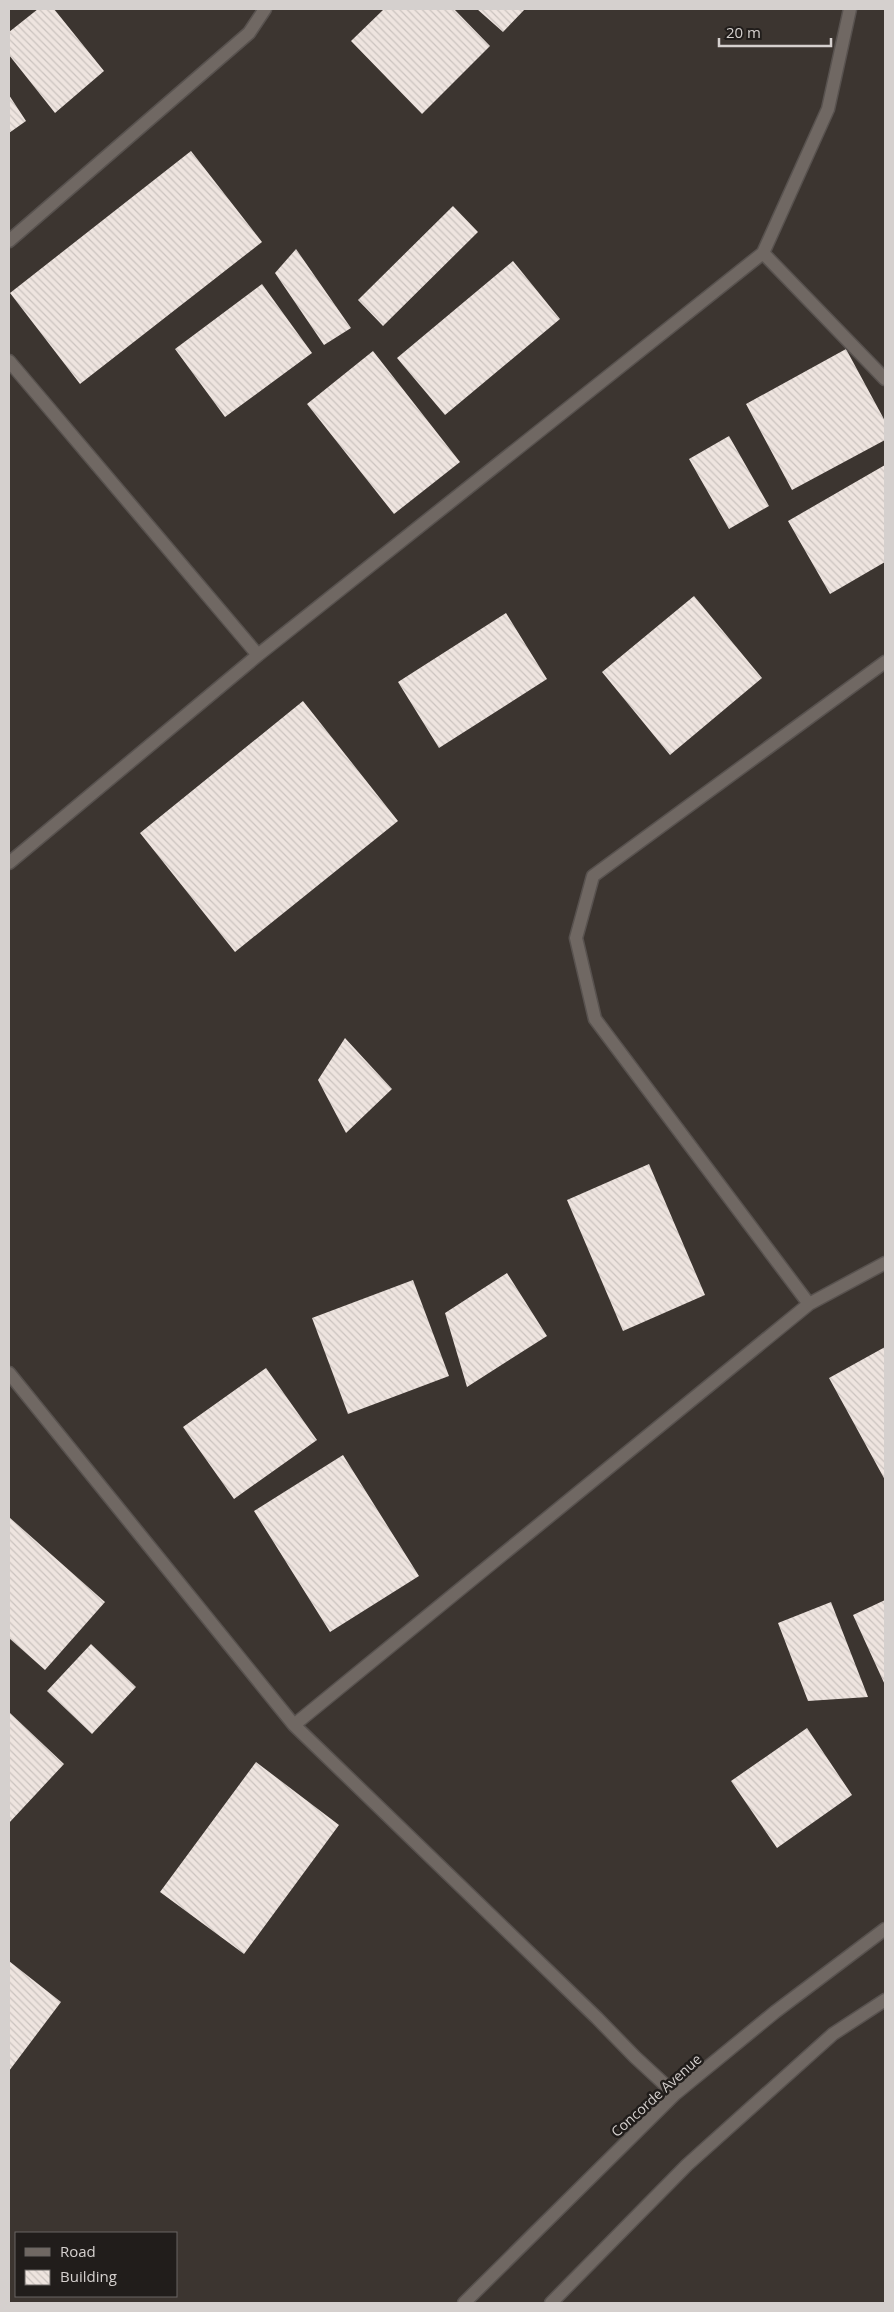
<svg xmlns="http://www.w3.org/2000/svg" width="894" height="2312" viewBox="0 0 894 2312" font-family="'Open Sans',sans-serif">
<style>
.building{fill:url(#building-back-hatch)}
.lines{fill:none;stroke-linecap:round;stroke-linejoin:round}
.minor-casing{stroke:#58524f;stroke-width:15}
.minor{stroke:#706863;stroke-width:12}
.labels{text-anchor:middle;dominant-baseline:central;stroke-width:5;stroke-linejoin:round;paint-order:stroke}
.street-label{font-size:14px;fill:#d5d0ce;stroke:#211d1b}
</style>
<defs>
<pattern id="building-back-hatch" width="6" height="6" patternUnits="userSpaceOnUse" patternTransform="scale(1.25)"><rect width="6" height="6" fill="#eee4df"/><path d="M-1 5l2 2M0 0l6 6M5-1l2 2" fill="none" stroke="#cbc3bf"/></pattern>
</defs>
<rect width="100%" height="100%" fill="#3c3530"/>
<path class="building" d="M38 9H54L104 71 55 113 9 55V32Z
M384 9H454L490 46 422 114 351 41Z
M477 9H525L503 32Z
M9 95 26 121 9 133Z
M191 151 262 242 80 384 10 293Z
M453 206 478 232 383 326 358 300Z
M296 249 351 328 324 345 275 273Z
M513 261 560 319 445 415 397 358Z
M262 284 312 353 225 417 175 349Z
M846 349 885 421V440L792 490 746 404Z
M373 351 460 462 394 514 307 404Z
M729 436 769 506 729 529 689 459Z
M885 465V562L830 594 788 521Z
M694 596 762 678 670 755 602 672Z
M506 613 547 679 439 748 398 682Z
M303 701 398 821 235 952 140 833Z
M345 1038 392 1089 346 1133 318 1080Z
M649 1164 705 1295 623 1331 567 1200Z
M507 1273 547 1336 467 1387 445 1313Z
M413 1280 449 1376 348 1414 312 1318Z
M885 1347V1480L829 1378Z
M266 1368 317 1440 234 1499 183 1427Z
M343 1455 419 1576 330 1632 254 1511Z
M9 1517 105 1602 45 1670 9 1638Z
M885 1600V1685L853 1615Z
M831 1602 868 1697 808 1701 778 1623Z
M91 1644 136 1687 92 1734 47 1691Z
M9 1712 64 1764 9 1823Z
M807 1728 852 1795 777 1848 731 1781Z
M256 1762 339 1825 244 1954 160 1892Z
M9 1961 61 2002 9 2071Z"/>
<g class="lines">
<g class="minor-casing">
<path id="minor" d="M9 241 249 33 265 9
M763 253 885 379
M9 361 258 655
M9 863 258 655 763 253 828 109 850 9
M809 1304 595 1019 576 938 593 876 885 662
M9 1373 294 1725 597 2018 635 2057 675 2094
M294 1725 809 1304 885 1263
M464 2303 675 2094 775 2012 885 1929
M551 2303 687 2165 833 2034 885 2000"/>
</g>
<use href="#minor" class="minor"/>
</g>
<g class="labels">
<g class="street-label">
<text transform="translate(656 2095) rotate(-42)">Concorde Avenue</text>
</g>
</g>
<rect width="894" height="2312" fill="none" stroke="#d5d0ce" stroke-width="20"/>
<rect x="15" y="2232" width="162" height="65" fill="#211d1b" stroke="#696563"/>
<rect x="25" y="2248" width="25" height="8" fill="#706863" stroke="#696563"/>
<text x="60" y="2257" font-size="15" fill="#d5d0ce">Road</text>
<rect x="25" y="2270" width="25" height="15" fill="url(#building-back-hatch)" stroke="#696563"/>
<text x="60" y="2282" font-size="15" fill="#d5d0ce">Building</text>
<path d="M719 38v8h112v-8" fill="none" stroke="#d5d0ce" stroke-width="2.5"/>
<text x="726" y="38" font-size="15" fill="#d5d0ce" stroke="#211d1b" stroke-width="4" paint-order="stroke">20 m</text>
</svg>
